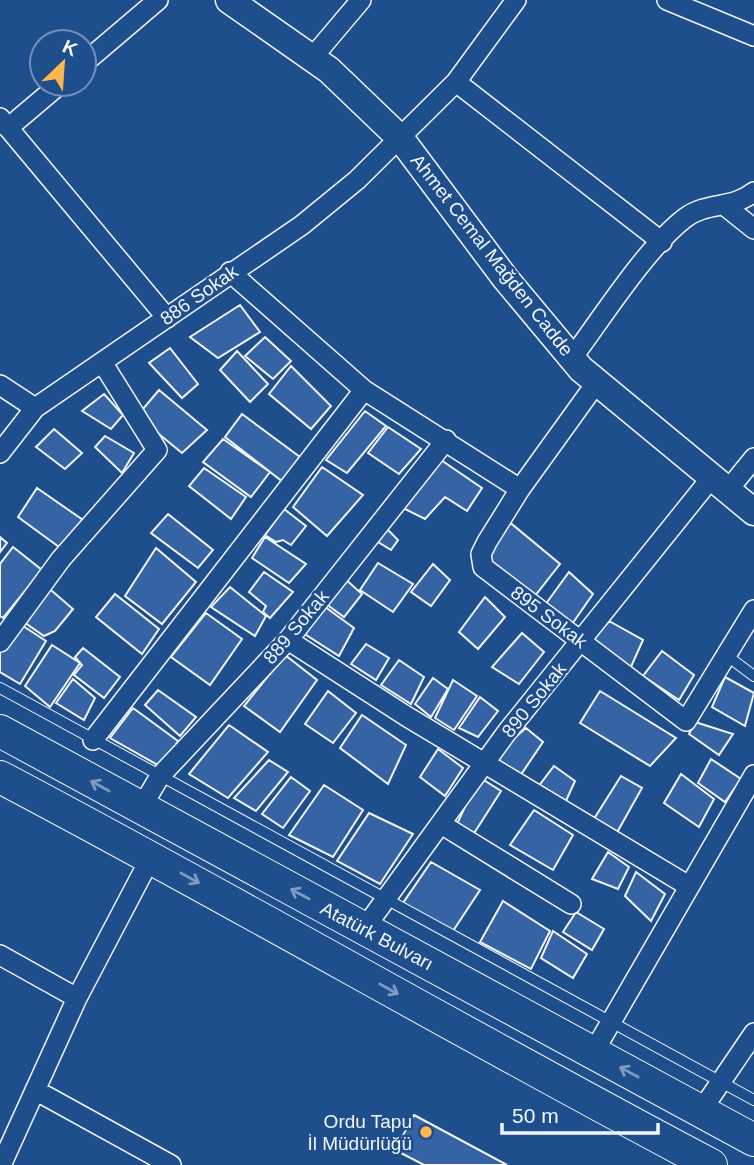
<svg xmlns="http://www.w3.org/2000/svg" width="754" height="1165" viewBox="0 0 754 1165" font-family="Arial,sans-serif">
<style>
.building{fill:#3563a3;stroke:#f2f6ff;stroke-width:2}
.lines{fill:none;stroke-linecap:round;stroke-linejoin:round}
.service-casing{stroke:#f2f6ff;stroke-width:12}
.minor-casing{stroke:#f2f6ff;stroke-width:22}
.secondary-casing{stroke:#f2f6ff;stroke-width:29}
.trunk-casing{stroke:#f2f6ff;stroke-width:34}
.service{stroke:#1f4e8c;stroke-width:10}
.minor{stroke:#1f4e8c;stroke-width:19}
.secondary{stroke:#1f4e8c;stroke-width:26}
.trunk{stroke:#1f4e8c;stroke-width:32}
.oneway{stroke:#7e9ac0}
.poi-dot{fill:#ffb74d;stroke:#1f4e8c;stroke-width:2.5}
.labels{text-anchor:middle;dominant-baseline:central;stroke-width:5;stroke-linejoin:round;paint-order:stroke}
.street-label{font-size:19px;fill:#f2f6ff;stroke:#1f4e8c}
.poi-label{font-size:19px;fill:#f2f6ff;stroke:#1f4e8c;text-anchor:end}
</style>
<rect width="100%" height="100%" fill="#1f4e8c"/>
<path class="building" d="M240 305 260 332 218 358 190 337Z
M265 337 291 361 273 379 245 356Z
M170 348 198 384 182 398 149 363Z
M237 351 268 384 250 402 220 370Z
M291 366 331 406 311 429 269 394Z
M159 390 207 430 182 453 137 416Z
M104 394 123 415 111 429 82 411Z
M365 411 386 426 347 473 326 460Z
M242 414 300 457 283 482 225 437Z
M388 427 421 449 399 474 368 453Z
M54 429 82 453 65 469 36 447Z
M105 436 134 453 122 473 95 447Z
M223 439 270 472 251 497 203 462Z
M441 460 482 488 467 511 445 497 425 519 403 508Z
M322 467 363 495 327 536 293 507Z
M204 468 246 497 231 519 189 486Z
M37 488 83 520 59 547 18 517Z
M284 509 306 526 291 545 283 540 276 542 265 535Z
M168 514 213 550 198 568 151 533Z
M507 520 560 564 534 597 486 561Z
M387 529 398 540 391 550 378 542Z
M0 537 7 543 0 552Z
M265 537 306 564 289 583 252 558Z
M13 547 42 570 3 618 0 616V564Z
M156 548 196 582 162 624 125 596Z
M378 563 413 584 393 612 360 590Z
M433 564 450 580 431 606 411 592Z
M264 572 293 592 270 618 263 612 266 606 249 592Z
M569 572 593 594 570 627 545 605Z
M343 577 362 594 344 617 322 601Z
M44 584 73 609 55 631 44 636 18 618Z
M230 587 266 616 255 636 211 607Z
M115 594 159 629 142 654 96 617Z
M485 597 505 617 478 649 459 632Z
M321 604 354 628 339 656 300 631Z
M206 613 242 639 210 685 171 657Z
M609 621 643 640 630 669 587 645Z
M17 622 46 641 20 684 0 672V646Z
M522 633 544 652 519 684 492 667Z
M366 644 389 658 376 680 351 664Z
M52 645 80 663 50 707 25 686Z
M83 648 120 677 104 698 74 675 82 665 75 657Z
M662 651 694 675 679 700 643 676Z
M285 655 317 680 280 732 244 706Z
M399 660 424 677 411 704 381 685Z
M725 677 754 693 745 726 712 707Z
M433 678 448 689 431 717 415 704Z
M73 679 95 698 84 720 56 703Z
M453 680 477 696 454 730 435 718Z
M158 690 196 717 180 736 145 705Z
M328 691 356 713 333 743 305 724Z
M600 691 676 738 650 766 580 723Z
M480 697 498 711 478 737 459 728Z
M133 708 178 741 163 768 110 738Z
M362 715 406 745 388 784 340 748Z
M695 722 733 734 719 755 689 734Z
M229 725 268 752 228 798 189 774Z
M526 728 543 742 520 776 492 757Z
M438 749 463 768 445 796 420 777Z
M711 759 741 779 725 802 698 783Z
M269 760 288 772 256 811 234 798Z
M554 766 575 781 565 803 538 787Z
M681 774 714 799 699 827 664 803Z
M621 776 642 788 615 836 592 822Z
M291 777 310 791 283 828 262 814Z
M479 777 501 791 471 838 456 826Z
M324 785 363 810 333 857 289 835Z
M534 810 573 835 553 870 510 845Z
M369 813 413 834 380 884 337 861Z
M608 852 629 867 618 889 592 879Z
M431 862 480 890 453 931 403 903Z
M636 872 665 894 651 921 625 896Z
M503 901 550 931 531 969 480 942Z
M576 912 604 929 592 950 563 932Z
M553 931 587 954 573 978 541 958Z
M414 1115 507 1165H424L395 1150Z"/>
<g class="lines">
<g class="service-casing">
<path id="service" d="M726 655 754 676
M0 688 754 1100"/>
</g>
<g class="minor-casing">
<path id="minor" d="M667 0 754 36
M312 58 361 0
M84 63 158 0
M456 82 662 242
M0 118 167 318
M8 128 60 84
M724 205 754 229
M230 272 364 390 520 489
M572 358C602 318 647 247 685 218 708 201 731 210 754 192
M597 382 520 489 487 542 481 554 483 567 686 721 754 610
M0 385 35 408
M0 453 35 408 302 225 357 180 456 82 516 0
M728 490 754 458
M288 640 406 716 687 885
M0 642 61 559 157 450 102 362
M93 740 364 390
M141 808 160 776 288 640 446 440
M441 824 571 904
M364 929 507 732 712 477
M0 955 77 998
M593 1053 754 775
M35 1090 171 1165
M701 1111 754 1033
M3 1161 77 998 151 857"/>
</g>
<g class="secondary-casing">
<path id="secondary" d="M229 0 329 70 401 139 505 278 581 369 754 512"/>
</g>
<g class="trunk-casing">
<path id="trunk" d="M0 731 754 1140
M0 777C239 903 472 1039 711 1165"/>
</g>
<use href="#service" class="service"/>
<use href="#minor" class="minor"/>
<use href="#secondary" class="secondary"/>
<use href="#trunk" class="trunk"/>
</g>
<defs><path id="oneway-shaft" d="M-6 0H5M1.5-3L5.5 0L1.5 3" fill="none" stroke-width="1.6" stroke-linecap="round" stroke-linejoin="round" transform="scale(1.75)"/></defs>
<g class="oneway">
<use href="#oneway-shaft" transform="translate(100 786) rotate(-151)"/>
<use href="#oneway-shaft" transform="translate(190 878) rotate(29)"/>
<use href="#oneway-shaft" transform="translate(300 894) rotate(-152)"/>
<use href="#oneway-shaft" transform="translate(389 989) rotate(29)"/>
<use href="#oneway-shaft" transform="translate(629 1072) rotate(-152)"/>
</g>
<circle class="poi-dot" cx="426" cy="1132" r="7"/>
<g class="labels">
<g class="street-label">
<text transform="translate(492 255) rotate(52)">Ahmet Cemal Mağden Cadde</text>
<text transform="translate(199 295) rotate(-35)">886 Sokak</text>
<text transform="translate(549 617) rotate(37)">895 Sokak</text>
<text transform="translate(296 627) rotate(-50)">889 Sokak</text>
<text transform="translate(534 700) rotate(-51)">890 Sokak</text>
<text transform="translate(377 936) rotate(28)">Atatürk Bulvarı</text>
</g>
<g class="poi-label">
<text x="412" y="1121">Ordu Tapu<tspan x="412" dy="22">İl Müdürlüğü</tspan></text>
</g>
</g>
<g transform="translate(63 63) rotate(25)"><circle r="33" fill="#1f4e8c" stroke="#7391ba" stroke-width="2"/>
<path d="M0-5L12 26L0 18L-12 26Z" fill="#ffb74d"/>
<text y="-10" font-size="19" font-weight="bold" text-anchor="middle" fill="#f2f6ff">K</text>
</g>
<path d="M502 1123v10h156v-10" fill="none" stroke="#f2f6ff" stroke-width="3.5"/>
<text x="512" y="1123" font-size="21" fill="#f2f6ff" stroke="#1f4e8c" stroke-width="5" paint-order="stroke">50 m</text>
</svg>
